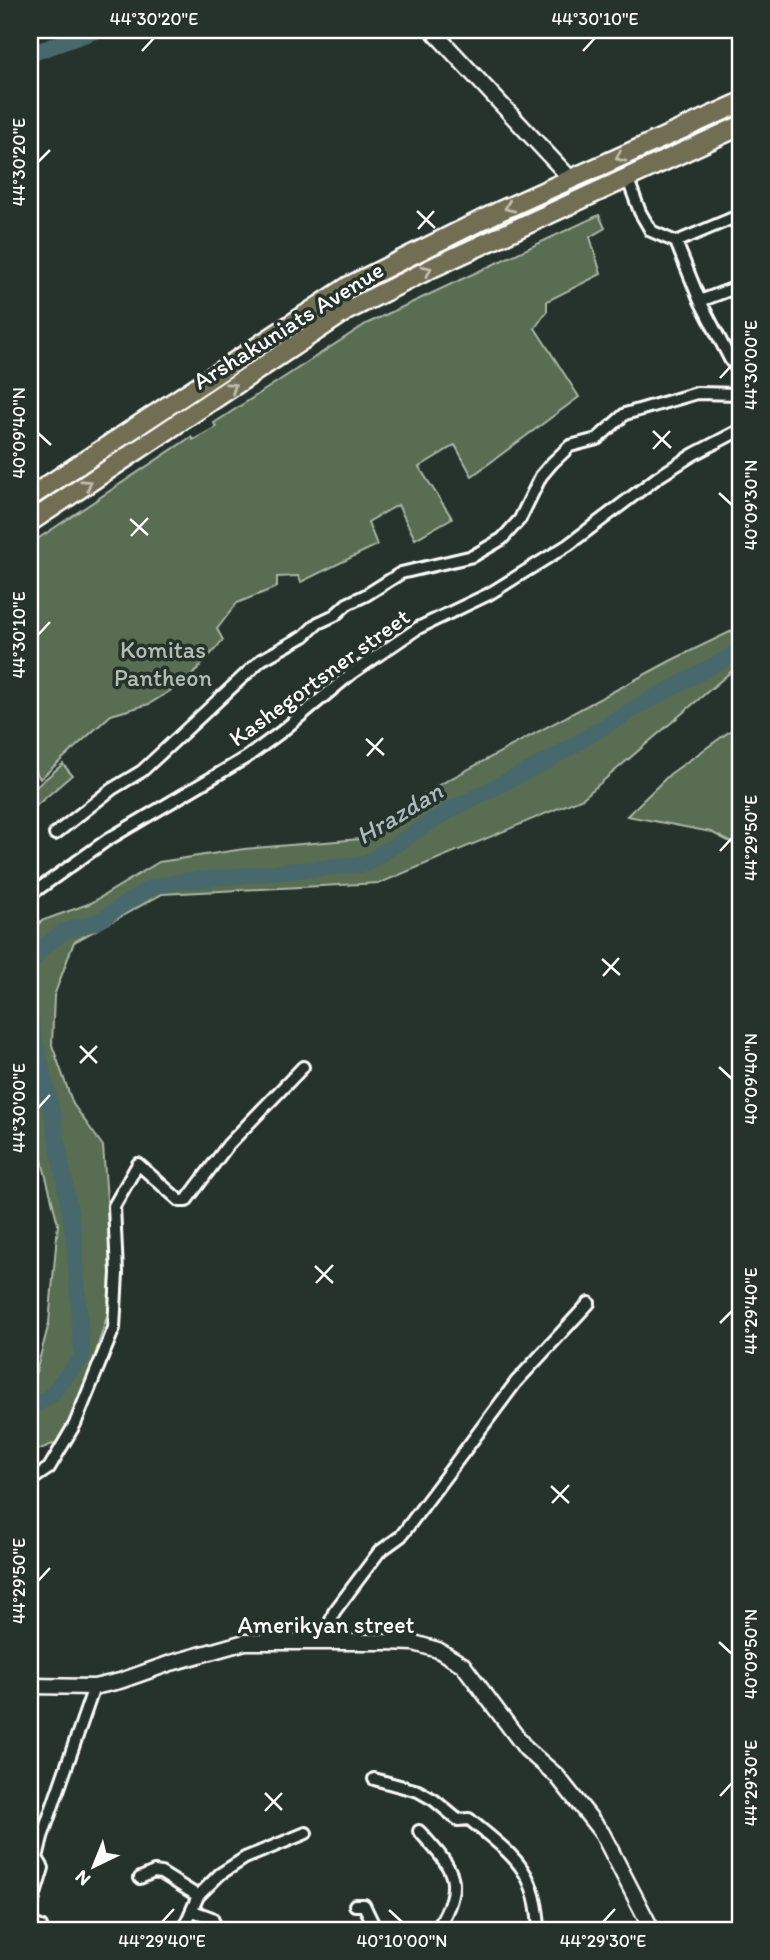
<svg xmlns="http://www.w3.org/2000/svg" width="770" height="1960" viewBox="0 0 770 1960" font-family="Itim,sans-serif">
<style>
.green{fill:#586d51;stroke:#acb6a8;stroke-width:2}
.lines{fill:none;stroke-linecap:round;stroke-linejoin:round}
.river{stroke:#47686d;stroke-width:16}
.minor-casing{stroke:#fff;stroke-width:16}
.tertiary-casing{stroke:#fff;stroke-width:19}
.primary-casing{stroke:#fff;stroke-width:23}
.minor{stroke:#26332d;stroke-width:10}
.tertiary{stroke:#26332d;stroke-width:14}
.primary{stroke:#726e52;stroke-width:18}
.oneway{stroke:#c0beb1}
.ticks{fill:none;stroke:#fff;stroke-width:2.5}
.labels{text-anchor:middle;dominant-baseline:central;stroke-width:7;stroke-linejoin:round;paint-order:stroke}
.street-label{font-size:24px;fill:#fff;stroke:#26332d}
.park-label{font-size:24px;fill:#b4bdb1;stroke:#26332d}
.water-label{font-size:26px;font-style:italic;fill:#acbbbd;stroke:#26332d}
.neatline{fill:none;stroke:#fff;stroke-width:2.5}
.ticks-label{font-size:18px;text-anchor:middle;fill:#fff}
</style>
<rect width="100%" height="100%" fill="#26332d"/>
<filter id="ink" filterUnits="userSpaceOnUse"><feTurbulence type="fractalNoise" baseFrequency=".0143" numOctaves="2"/><feDisplacementMap in="SourceGraphic" scale="14" xChannelSelector="R" yChannelSelector="G"/><feConvolveMatrix kernelMatrix="1 2 1 2 8 2 1 2 1" color-interpolation-filters="sRGB"/></filter>
<g filter="url(#ink)">
<path class="green" d="M599 215 605 228 590 237 601 274 547 301V311L535 328 579 397 472 476 455 445 419 467 452 518 415 539 398 505 368 522 377 545 301 582 298 576 277 577V587L237 603 217 629 223 640 189 679 149 704 111 715 40 779 30 761V544L191 437 193 440 216 427 214 423 366 324Z
M740 627V664L583 798 380 883 162 894 74 942 54 996 52 1045 73 1104 103 1146 111 1255 108 1313 81 1401 58 1442 30 1453V1378L36 1372 49 1323 58 1224 40 1153 30 1124V934L41 921 91 903 159 862 244 849 360 839 437 786 672 660Z
M740 724V847L711 832 627 816 670 774Z
M63 764 72 775 30 811V792Z"/>
<g class="lines">
<path class="river" d="M30 54 98 30
M30 966 40 950 63 932 97 922 151 887 184 881 365 864 450 810 549 760 635 708 740 651
M30 1019 53 1117 74 1236 82 1357 50 1396 30 1408"/>
<g class="minor-casing">
<path id="minor" d="M627 177 640 212 651 231 676 242 740 215
M676 242 700 301 731 361 735 366 740 367
M700 301 740 286
M55 834 112 789 142 771 261 660 304 636 318 623 335 615 347 604 366 595 401 573 473 556 502 539 520 519 541 476 552 463 570 446 597 439 625 414 697 393 740 394
M30 895 107 840 247 757 281 732 352 673 418 628 489 594 568 545 658 477 694 454 740 430
M30 1481 49 1468 75 1424 114 1328 117 1273 114 1206 138 1164 180 1201H186L228 1145 303 1067
M323 1643 334 1612 379 1552 401 1536 516 1382 589 1303
M374 1779 418 1791 434 1800 458 1820 469 1819C512 1855 537 1869 539 1930
M419 1831C455 1871 465 1880 437 1930
M140 1878 154 1872 161 1873 198 1896
M355 1905H364L376 1930
M30 1911 43 1868 37 1858 42 1837 94 1687
M193 1911 212 1918 217 1930
M30 1922 41 1927V1930
M183 1930 198 1896 220 1874 245 1858 306 1833"/>
</g>
<g class="tertiary-casing">
<path id="tertiary" d="M432 30 571 179
M30 1686 94 1687 120 1681 171 1663 245 1642H385L414 1643 438 1650 463 1665 526 1749 557 1776 602 1833 652 1930"/>
</g>
<g class="primary-casing">
<path id="primary" d="M30 497 349 286 500 211 740 103
M30 522 346 311 436 266 740 126"/>
</g>
<use href="#minor" class="minor"/>
<use href="#tertiary" class="tertiary"/>
<use href="#primary" class="primary"/>
</g>
<defs><path id="oneway-chevron" d="M-2-3.5L2.5 0L-2 3.5" fill="none" stroke-width="1.6" stroke-linecap="round" stroke-linejoin="round" transform="scale(1.75)"/></defs>
<g class="oneway">
<use href="#oneway-chevron" transform="translate(620 157) rotate(156)"/>
<use href="#oneway-chevron" transform="translate(509 207) rotate(156)"/>
<use href="#oneway-chevron" transform="translate(427 270) rotate(-26)"/>
<use href="#oneway-chevron" transform="translate(232 387) rotate(-34)"/>
<use href="#oneway-chevron" transform="translate(87 484) rotate(-34)"/>
</g>
</g>
<path class="ticks" d="M142 51 154 38M583 51 595 38M38 162 50 150M417 211 435 228M418 229 434 211M720 378 732 365M653 431 671 448M38 433 51 445M653 449 670 431M719 493 732 505M130 519 148 535M131 536 148 518M38 635 50 622M366 739 384 755M367 756 383 738M720 851 732 838M602 959 620 975M603 976 619 958M80 1046 97 1063M80 1063 97 1046M719 1067 732 1079M38 1108 50 1095M315 1266 333 1283M316 1283 333 1265M720 1323 732 1311M551 1486 569 1503M552 1503 569 1485M38 1581 50 1568M719 1642 732 1654M265 1793 282 1810M720 1796 732 1783M265 1811 282 1793M389 1910 402 1922M162 1922 174 1909M603 1922 615 1909"/>
<g class="labels">
<g class="street-label">
<text transform="translate(288 325) rotate(-32)">Arshakuniats Avenue</text>
<text transform="translate(319 677) rotate(-36)">Kashegortsner street</text>
<text x="326" y="1624">Amerikyan street</text>
</g>
<g class="park-label">
<text x="163" y="649">Komitas<tspan x="163" dy="28">Pantheon</tspan></text>
</g>
<g class="water-label">
<text transform="translate(399 813) rotate(-31)">Hrazdan</text>
</g>
</g>
<rect width="770" height="1960" fill="none" stroke="#26332d" stroke-width="77"/>
<g transform="translate(94 1866) rotate(223)" stroke="#26332d" stroke-width="5" paint-order="stroke">
<path d="M0-5L12 26L0 18L-12 26Z" fill="#ffffff"/>
<text y="-10" font-size="19" font-weight="bold" text-anchor="middle" fill="#ffffff">N</text>
</g>
<rect x="38" y="38" width="694" height="1884" class="neatline"/>
<g class="ticks-label">
<text x="154" y="25">44°30'20"E</text>
<text x="595" y="25">44°30'10"E</text>
<text transform="translate(19 162) rotate(-90)" y="6">44°30'20"E</text>
<text transform="translate(751 365) rotate(-90)" y="6">44°30'00"E</text>
<text transform="translate(19 433) rotate(-90)" y="6">40°09'40"N</text>
<text transform="translate(751 505) rotate(-90)" y="6">40°09'30"N</text>
<text transform="translate(19 635) rotate(-90)" y="6">44°30'10"E</text>
<text transform="translate(751 838) rotate(-90)" y="6">44°29'50"E</text>
<text transform="translate(751 1079) rotate(-90)" y="6">40°09'40"N</text>
<text transform="translate(19 1108) rotate(-90)" y="6">44°30'00"E</text>
<text transform="translate(751 1311) rotate(-90)" y="6">44°29'40"E</text>
<text transform="translate(19 1581) rotate(-90)" y="6">44°29'50"E</text>
<text transform="translate(751 1654) rotate(-90)" y="6">40°09'50"N</text>
<text transform="translate(751 1783) rotate(-90)" y="6">44°29'30"E</text>
<text x="162" y="1947">44°29'40"E</text>
<text x="402" y="1947">40°10'00"N</text>
<text x="603" y="1947">44°29'30"E</text>
</g>
</svg>
